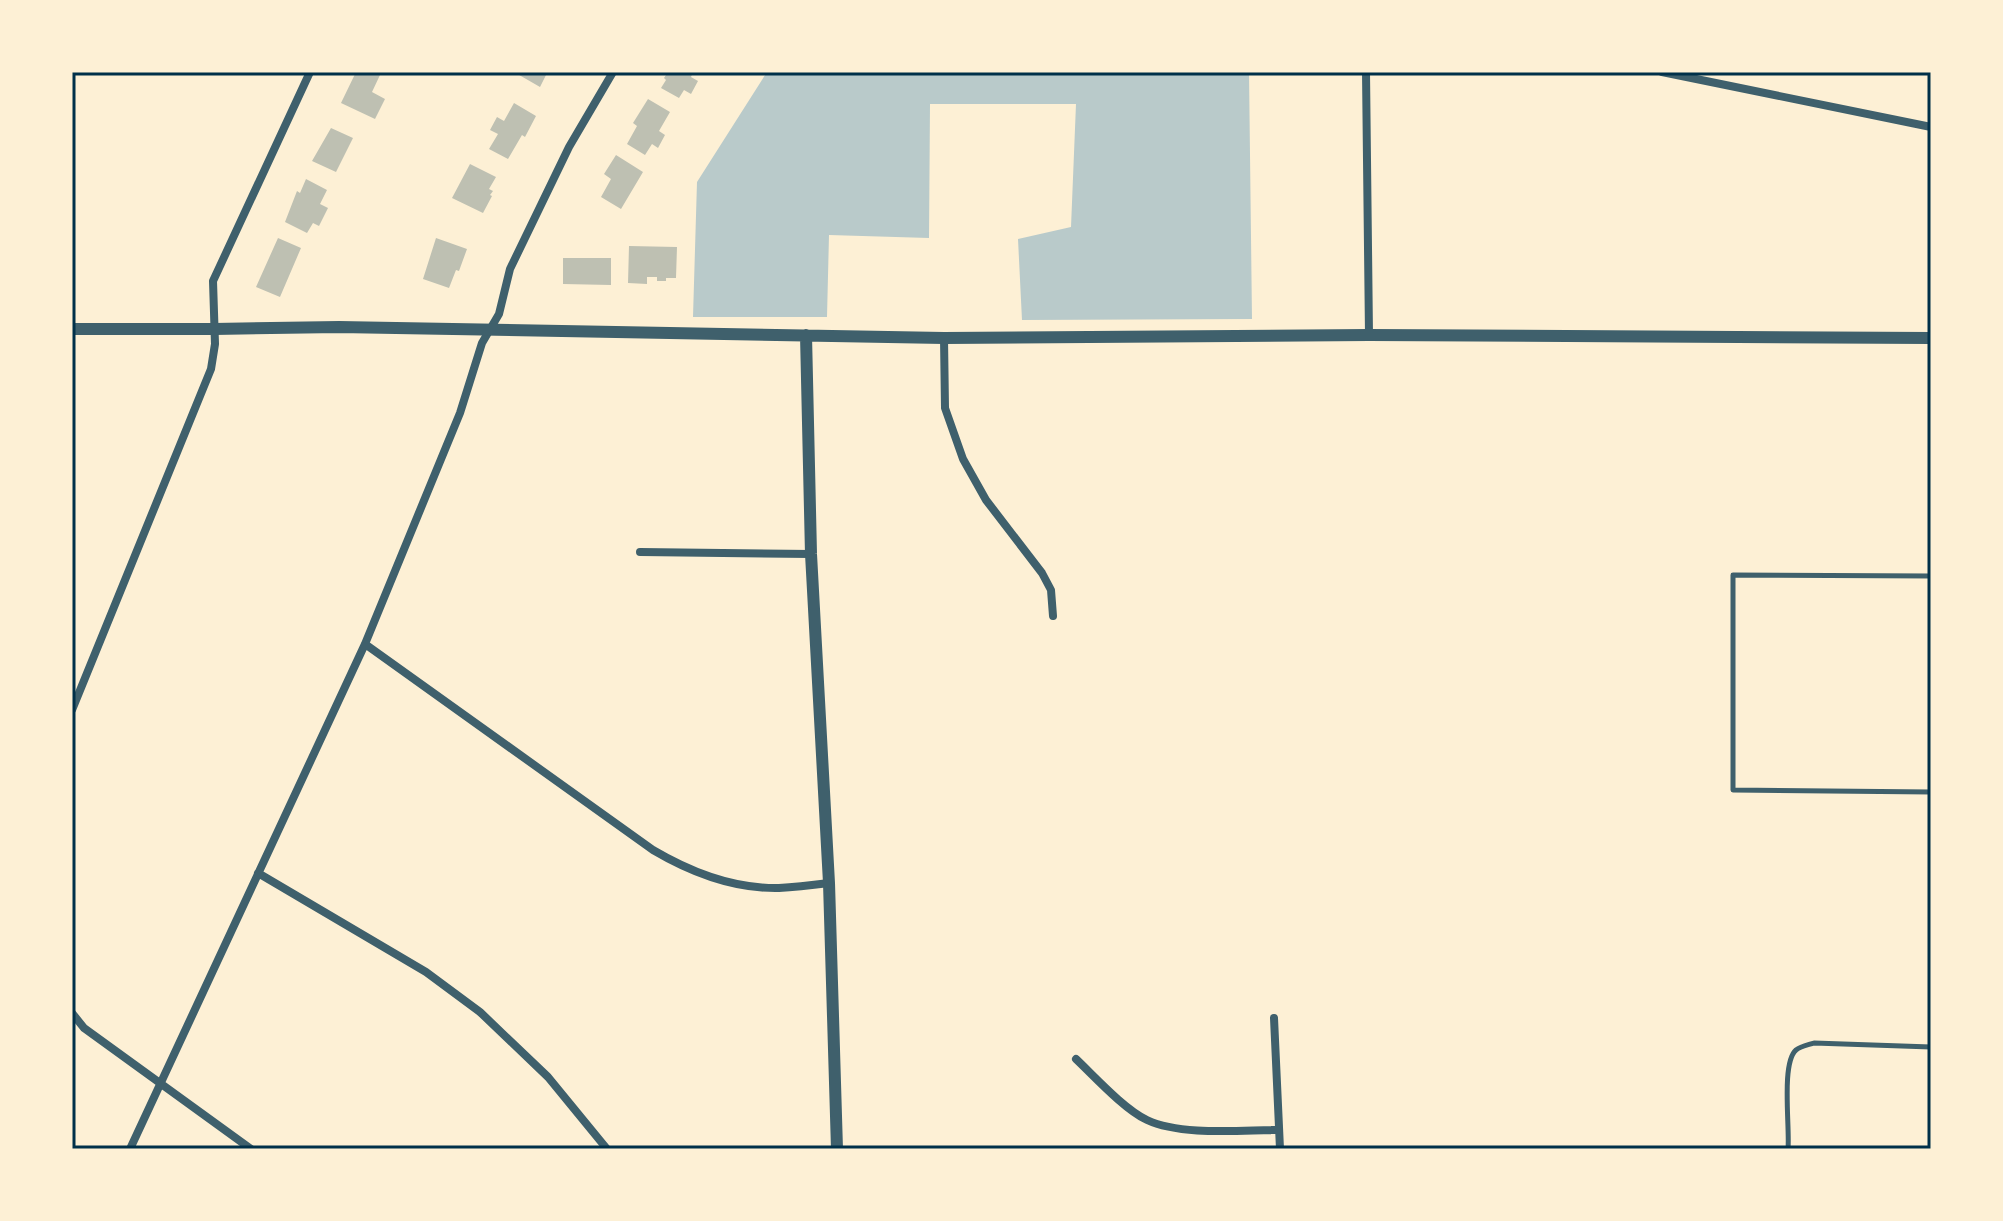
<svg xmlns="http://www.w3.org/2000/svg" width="2003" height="1221" viewBox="0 0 2003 1221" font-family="Lato,sans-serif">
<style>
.green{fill:#b9caca}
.building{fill:#bec0b2}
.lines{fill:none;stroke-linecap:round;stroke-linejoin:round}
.service{stroke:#3f606c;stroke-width:5}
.minor{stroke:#3f606c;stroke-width:8}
.tertiary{stroke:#3f606c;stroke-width:12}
.neatline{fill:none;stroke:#003049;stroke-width:3}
</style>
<rect width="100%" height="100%" fill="#fdf0d5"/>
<path class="green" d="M767 72H1249L1252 319 1022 320 1018 239 1071 227 1076 104H930L929 238 829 235 827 317H693L697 182Z"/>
<path class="building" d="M356 72H373L380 75 372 92 385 99 375 119 341 103Z
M514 72H546L545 74 546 75 540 87Z
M668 72H693L691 77 698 81 691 94 684 90 679 98 661 88 666 80 664 78Z
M648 99 670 112 659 131 665 135 658 148 652 144 645 155 627 144 637 126 633 123Z
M514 103 536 116 525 137 522 135 508 159 489 149 498 134 490 130 497 117 504 121Z
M331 128 353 138 336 172 312 161Z
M616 155 643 172 621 209 601 197 611 179 604 174Z
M470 164 496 177 489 189 493 191 490 195 492 196 483 213 452 198Z
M306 179 327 190 320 204 328 208 319 226 313 223 307 233 285 222 297 191 300 193Z
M278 238 301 248 280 297 256 287Z
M436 238 467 249 459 271 456 270 449 288 423 279Z
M629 246 677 247 676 278H666V281H657V277H647V284L628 283Z
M563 258H611V285L563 284Z"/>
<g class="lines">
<path class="service" d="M1931 576 1733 575V790L1931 792
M1788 1149C1790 1128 1781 1063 1796 1050 1801 1046 1808 1045 1814 1043L1931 1047"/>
<path class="minor" d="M1366 72 1369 335
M1662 72 1931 127
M944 338 945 408 963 459 986 500 1042 573 1051 590 1053 616
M640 552 811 554
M365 644 653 850C692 873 733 889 779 888 796 887 813 885 829 883
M72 710 211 369 215 344 213 281 310 72
M258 873 426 972 480 1012 548 1077 607 1149
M72 1013 84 1028 251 1149
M1274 1018 1280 1149
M1076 1059C1095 1077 1124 1109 1147 1120 1181 1136 1241 1130 1278 1130
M130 1149 365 644 460 413 482 343 499 314 510 269 569 147 613 72"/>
<path class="tertiary" d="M72 329H214L339 327 944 338 1369 335 1931 338
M806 335 811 554 829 883 837 1149"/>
</g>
<rect width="2003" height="1221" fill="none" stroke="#fdf0d5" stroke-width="148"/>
<rect x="74" y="74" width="1855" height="1073" class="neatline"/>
</svg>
